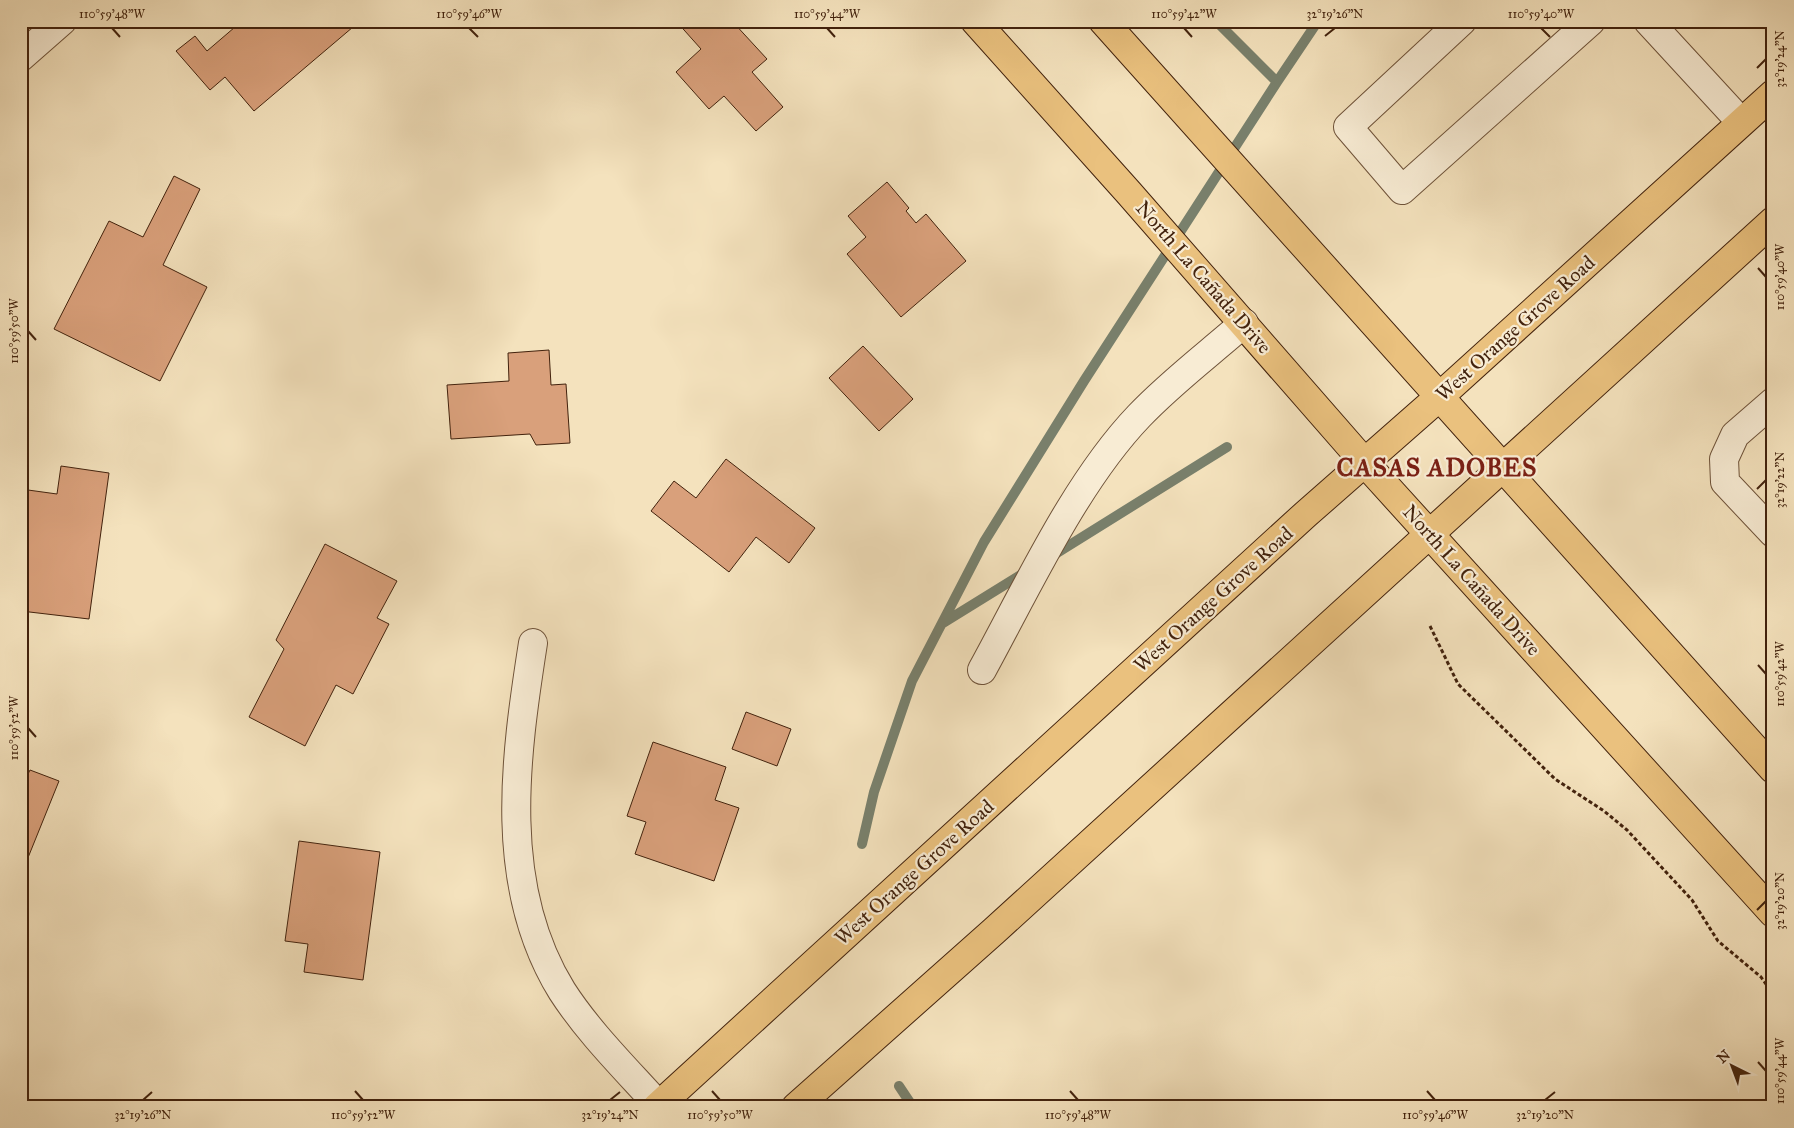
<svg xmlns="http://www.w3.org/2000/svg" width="1794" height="1128" viewBox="0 0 1794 1128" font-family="'IM FELL Great Primer',serif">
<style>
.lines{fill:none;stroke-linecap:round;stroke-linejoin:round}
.stream{stroke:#79806c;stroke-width:10}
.building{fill:#d9a07b;stroke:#42220d}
.minor-casing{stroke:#6e5239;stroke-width:30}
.major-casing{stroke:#42220d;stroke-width:30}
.path{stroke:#42220d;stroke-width:3;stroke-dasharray:4 2.5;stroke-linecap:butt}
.minor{stroke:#f8ecd4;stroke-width:28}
.major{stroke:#eac17e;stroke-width:28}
.ticks{fill:none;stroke:#42220d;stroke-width:2}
.labels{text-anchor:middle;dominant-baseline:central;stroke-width:4.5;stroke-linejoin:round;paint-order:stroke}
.street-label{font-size:20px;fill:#42220d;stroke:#f8ecd4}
.district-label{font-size:25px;font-weight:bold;letter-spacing:1px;fill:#7a1f14;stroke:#f8ecd4}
.neatline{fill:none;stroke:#42220d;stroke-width:2}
.ticks-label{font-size:12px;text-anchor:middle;fill:#42220d}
</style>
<rect width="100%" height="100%" fill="#f4e2bd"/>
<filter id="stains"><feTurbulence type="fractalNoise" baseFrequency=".004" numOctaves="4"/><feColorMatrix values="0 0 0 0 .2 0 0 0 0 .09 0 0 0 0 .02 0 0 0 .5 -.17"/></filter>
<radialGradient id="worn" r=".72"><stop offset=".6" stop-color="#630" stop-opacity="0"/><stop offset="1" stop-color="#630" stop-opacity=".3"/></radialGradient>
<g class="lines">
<path class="stream" d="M1216 21 1277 82
M1052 556 1227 447
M943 623 1027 571
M862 844 874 792 912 681 984 542 1084 381 1277 82 1318 21
M899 1086 913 1107"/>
</g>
<path class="building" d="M242 21H348L353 27 254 111 225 77 210 90 176 51 195 36 207 51Z
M676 21H732L767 59 752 72 783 107 756 131 724 96 709 109 676 72 701 49Z
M174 176 200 189 163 265 207 287 160 381 54 329 109 221 143 237Z
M887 182 909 208 906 211 916 223 926 214 966 261 901 317 847 254 866 237 848 216Z
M863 346 913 399 879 431 829 378Z
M549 350 551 385 566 384 570 443 536 445 530 434 451 439 447 385 509 381 508 353Z
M726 459 815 528 789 563 756 537 729 572 651 511 674 481 696 498Z
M61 466 109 473 89 619 21 611V541L28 490 57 494Z
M325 544 397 581 377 618 389 624 353 694 336 685 305 746 249 717 284 649 276 640Z
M746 712 791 729 777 766 732 749Z
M653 742 726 767 715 800 739 808 714 881 635 854 646 822 627 816Z
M30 770 59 781 21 875V788Z
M299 841 380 852 363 980 304 972 308 944 285 941Z"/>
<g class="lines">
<g class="minor-casing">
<path id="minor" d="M1462 21 1348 127 1402 190 1591 21
M1648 21 1741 122
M21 57 62 21
M1773 402 1735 435 1724 459 1725 482 1773 533
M533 643C515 758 497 886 562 991 589 1033 627 1070 660 1107
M982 670C1027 588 1075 483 1139 416 1170 383 1210 353 1244 323"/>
</g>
<g class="major-casing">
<path id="major" d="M975 21 1129 193 1365 463 1773 913
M1103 21 1773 769
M657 1107 1306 514 1438 398 1773 94
M796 1107 994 931 1773 221"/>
</g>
<path class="path" d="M1430 626 1458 684 1555 779 1604 811 1627 830 1692 900 1718 941 1761 977 1773 994"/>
<use href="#minor" class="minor"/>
<use href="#major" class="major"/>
</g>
<path class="ticks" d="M112 28 120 37M469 28 478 37M827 28 835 37M1184 28 1192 37M1541 28 1550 37M1325 36 1335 28M1757 68 1766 59M1758 268 1766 277M28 331 36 340M1757 489 1766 480M1758 665 1766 674M28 728 36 737M1757 910 1766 901M1758 1062 1766 1071M355 1091 363 1100M712 1091 720 1100M1070 1091 1078 1100M1427 1091 1435 1100M143 1100 152 1092M610 1100 620 1092M1545 1100 1555 1092"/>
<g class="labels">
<g class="street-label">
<text transform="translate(1204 277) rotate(49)">North La Cañada Drive</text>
<text transform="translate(1515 328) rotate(-42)">West Orange Grove Road</text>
<text transform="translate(1472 580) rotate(48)">North La Cañada Drive</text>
<text transform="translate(1213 599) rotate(-42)">West Orange Grove Road</text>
<text transform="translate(914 872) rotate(-42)">West Orange Grove Road</text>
</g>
<g class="district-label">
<text x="1437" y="467">CASAS ADOBES</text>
</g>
</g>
<rect width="1794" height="1128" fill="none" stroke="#f4e2bd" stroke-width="55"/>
<g transform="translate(1732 1066) rotate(318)" stroke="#f8ecd4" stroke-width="4" paint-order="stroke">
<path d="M0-4L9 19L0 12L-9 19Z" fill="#42220d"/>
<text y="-8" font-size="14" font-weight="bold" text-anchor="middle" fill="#42220d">N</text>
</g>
<rect x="28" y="28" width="1738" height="1072" class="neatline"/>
<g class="ticks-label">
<text x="112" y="18">110°59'48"W</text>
<text x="469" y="18">110°59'46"W</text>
<text x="827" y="18">110°59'44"W</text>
<text x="1184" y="18">110°59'42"W</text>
<text x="1335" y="18">32°19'26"N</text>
<text x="1541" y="18">110°59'40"W</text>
<text transform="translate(1780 59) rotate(-90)" y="4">32°19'24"N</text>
<text transform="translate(1780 277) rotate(-90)" y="4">110°59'40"W</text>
<text transform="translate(14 331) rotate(-90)" y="4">110°59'50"W</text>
<text transform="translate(1780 480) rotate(-90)" y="4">32°19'22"N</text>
<text transform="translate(1780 674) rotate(-90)" y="4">110°59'42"W</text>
<text transform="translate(14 728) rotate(-90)" y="4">110°59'52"W</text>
<text transform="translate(1780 901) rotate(-90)" y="4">32°19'20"N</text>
<text transform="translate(1780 1071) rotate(-90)" y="4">110°59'44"W</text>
<text x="143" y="1119">32°19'26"N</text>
<text x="363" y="1119">110°59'52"W</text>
<text x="610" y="1119">32°19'24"N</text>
<text x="720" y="1119">110°59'50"W</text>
<text x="1078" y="1119">110°59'48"W</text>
<text x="1435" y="1119">110°59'46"W</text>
<text x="1545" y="1119">32°19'20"N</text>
</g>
<rect width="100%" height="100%" filter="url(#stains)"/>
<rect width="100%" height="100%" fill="url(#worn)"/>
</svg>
